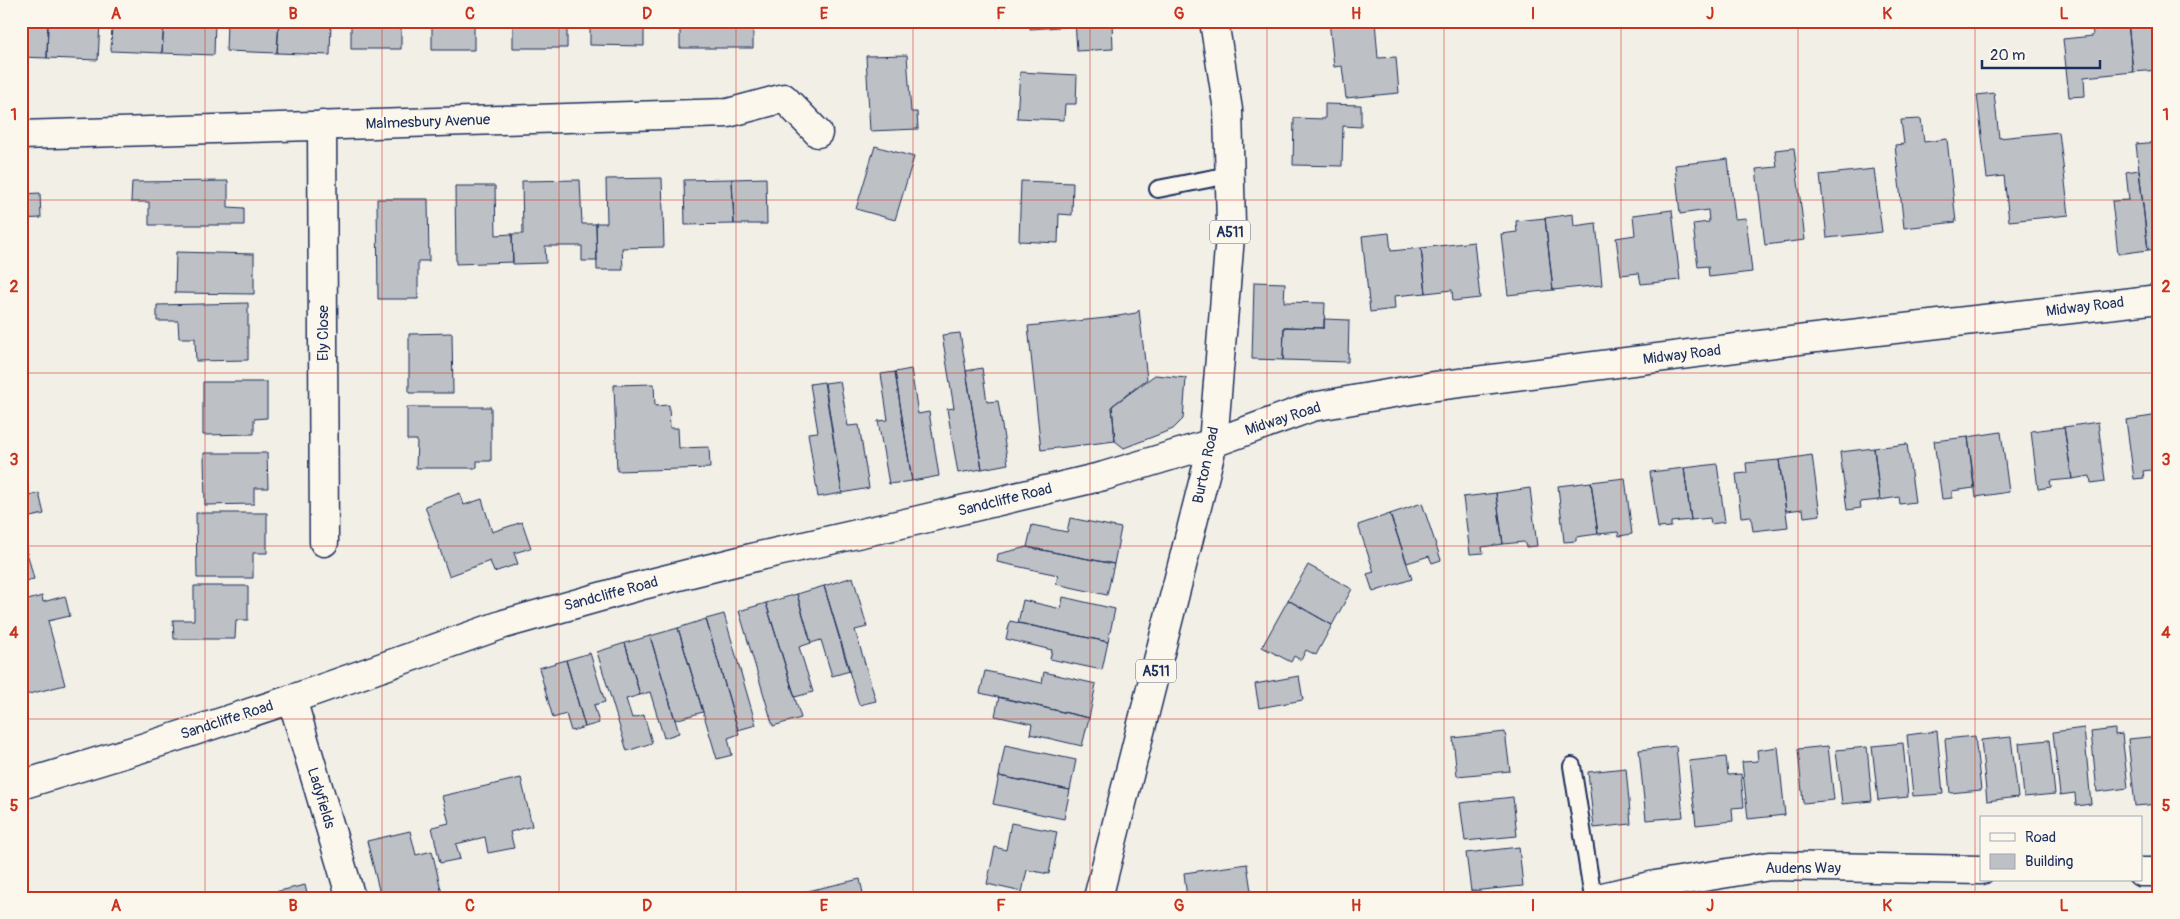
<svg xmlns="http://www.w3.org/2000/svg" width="2180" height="919" viewBox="0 0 2180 919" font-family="Pangolin,sans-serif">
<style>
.building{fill:#bdc0c4;stroke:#1b2f5e}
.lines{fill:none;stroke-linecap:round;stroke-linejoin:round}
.service-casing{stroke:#1b2f5e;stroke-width:20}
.minor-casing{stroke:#1b2f5e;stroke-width:31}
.tertiary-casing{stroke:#1b2f5e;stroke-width:31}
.secondary-casing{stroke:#1b2f5e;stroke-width:31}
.trunk-casing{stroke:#1b2f5e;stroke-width:31}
.service{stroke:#fbf7ec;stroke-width:16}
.minor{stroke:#fbf7ec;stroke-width:28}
.tertiary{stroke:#fbf7ec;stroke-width:28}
.secondary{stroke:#fbf7ec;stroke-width:28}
.trunk{stroke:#fbf7ec;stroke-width:28}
.grid{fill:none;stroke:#c8321e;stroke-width:1;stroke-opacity:0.55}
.labels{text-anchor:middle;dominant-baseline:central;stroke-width:4;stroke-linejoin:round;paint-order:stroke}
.shield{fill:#fbf7ec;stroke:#5e6b89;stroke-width:1}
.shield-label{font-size:14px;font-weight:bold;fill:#1b2f5e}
.street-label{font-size:15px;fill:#1b2f5e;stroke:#fbf7ec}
.neatline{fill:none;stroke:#c8321e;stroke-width:2}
.grid-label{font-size:16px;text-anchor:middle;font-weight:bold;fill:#c8321e}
</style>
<rect width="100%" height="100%" fill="#f2efe6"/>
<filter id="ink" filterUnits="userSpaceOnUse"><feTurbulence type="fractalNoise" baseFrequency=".02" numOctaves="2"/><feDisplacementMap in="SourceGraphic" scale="10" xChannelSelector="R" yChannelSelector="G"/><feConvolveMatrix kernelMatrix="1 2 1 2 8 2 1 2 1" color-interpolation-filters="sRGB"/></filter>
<g filter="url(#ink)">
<path class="building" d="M21 21H48L47 58 21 57Z
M48 21H100L98 60 47 58Z
M112 21H164L162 53 111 51Z
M164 21H215L214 55 162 53Z
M227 21H279L277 53 226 51Z
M279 21H331L330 55 277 53Z
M351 21H401V49H351Z
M432 21H474V50H432Z
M513 21H567V48H513Z
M590 21H644V46L590 45Z
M680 21H753V48H680Z
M1030 21H1075V26L1030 29Z
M1075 21H1112L1113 49 1077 51Z
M1329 21H1375L1378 58 1396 57 1399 93 1346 98 1342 66 1334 67Z
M2159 21V70L2133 72 2128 22Z
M2128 22 2133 72 2084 77 2085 96 2069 97 2063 39 2093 36 2092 24Z
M907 55 911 112H917L918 129 870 131 866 56Z
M1020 72 1077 75 1076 104H1065L1064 120 1017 118Z
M1994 93 1999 138 2059 132 2069 215 2009 221 2004 176 1987 178 1977 95Z
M1325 104 1361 105V127L1343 126 1342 166 1293 165 1294 118 1325 119Z
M1921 119 1924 142 1947 139 1956 222 1904 228 1895 145 1904 144 1901 120Z
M2158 142 2159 166H2153L2156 196H2159V249L2148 250 2136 144Z
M875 146 914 157 895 220 856 209Z
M1794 148 1805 240 1765 245 1756 169 1777 167 1775 150Z
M1728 159 1735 219 1746 218 1752 272 1709 277 1708 266 1698 267 1693 224 1709 222 1708 210 1680 214 1675 165Z
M1874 169 1882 232 1827 238 1820 175Z
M2139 170 2148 250 2118 254 2112 201 2129 200 2126 172Z
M662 178 664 247 622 248 623 270H597L596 223H607L606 179Z
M766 178 767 224H734L732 179Z
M732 179 734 224 685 225 684 180Z
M580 180 582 224H596L597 261H582V246H545L546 263 513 264 512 234H523L522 181Z
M228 181V207L244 208V225H149V202H131L132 182Z
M1021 181 1073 183 1072 215 1059 214 1058 243 1019 241Z
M455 186H495L496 235 512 234 513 262 456 264Z
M21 187 22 194 40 193 41 218 21 219Z
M377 199H428L429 261H418V299H378Z
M1672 210 1680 280 1641 284 1639 273 1621 275 1616 238 1635 235 1633 215Z
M1573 214 1574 226 1596 223 1602 285 1553 290 1545 218Z
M1545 218 1553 290 1508 295 1501 234 1517 232 1516 221Z
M1389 233 1391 251 1421 248 1426 293 1394 296 1395 309 1370 312 1362 236Z
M1474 242 1480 298 1453 301 1452 290 1426 293 1421 248Z
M176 252 254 254V294L175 293Z
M1254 282 1285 283 1284 302 1325 303 1324 328 1284 327 1283 360 1252 359Z
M248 303V360L196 361 195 338H179L178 321H157V305Z
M1139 310 1147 379 1112 406 1115 441 1041 450 1028 326 1106 318 1136 313Z
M1324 319 1349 320 1348 362 1283 360 1284 327 1324 328Z
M452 333 453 393H409V334Z
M960 333 982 469 958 473 947 409 954 408 942 335Z
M982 368 987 402 998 401 1008 464 982 469 966 371Z
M911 369 918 414 929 412 939 476 912 481 895 372Z
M895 372 912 481 889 484 878 421 888 420 881 374Z
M1155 375 1186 378 1183 419 1173 429 1124 448 1115 441 1112 406Z
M840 381 848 426 859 425 869 488 842 493 825 383Z
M203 382H267V418L254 419V434L203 435Z
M824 382 842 493 818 497 808 433 818 432 810 384Z
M654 384 655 406 669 405 670 428H678L679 448 709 447 710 468 617 471 614 385Z
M407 407H491V461H477V468H416L417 440H407Z
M2159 415V469L2143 471 2144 478 2134 479 2126 420Z
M2098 422 2105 481 2091 483 2090 476 2072 479 2064 427Z
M2064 427 2072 479 2050 481 2051 487 2038 489 2031 431Z
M2001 432 2009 492 1976 497 1968 437Z
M1968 437 1974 488 1952 491V498L1942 499 1934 441Z
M1907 444 1915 502 1900 504 1899 497 1880 500 1874 448Z
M1874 448 1880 500 1860 502 1861 508 1847 510 1840 452Z
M204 453H267L268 488H254V504L205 505Z
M1812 455 1820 515 1804 517 1803 509 1786 511 1779 460Z
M1779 460 1788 527 1753 531 1751 516 1741 517 1736 474 1747 473 1746 463Z
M21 461 30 496 39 493 44 514 21 519Z
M1717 464 1725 522 1711 524 1710 518 1691 520 1684 468Z
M1684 468 1691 520 1671 522V527L1658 528 1650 472Z
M1625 478 1632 534 1619 536 1618 532 1598 534 1591 482Z
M1591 482 1598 534 1576 537V541L1564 542 1558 486Z
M1530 488 1537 546 1526 547 1524 542 1503 544 1496 493Z
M460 493 464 505 482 499 492 532 522 522 531 548 514 553 518 564 494 572 490 561 449 576 425 506Z
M1496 493 1503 544 1482 547 1483 553 1470 554 1463 497Z
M1422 503 1441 560 1432 563 1429 556 1407 563 1390 514Z
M196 513H267V553H253V578H197Z
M1390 514 1412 579 1373 592 1367 574 1374 572 1358 525Z
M1070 518 1121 528 1114 564 1027 547 1032 525 1067 532Z
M21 529 34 579 21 582Z
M1027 547 1114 564 1107 595 1056 584 1058 575 997 562 998 554Z
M1308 565 1352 589 1332 625 1288 600Z
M853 577 867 627 855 630 876 701 859 705 824 586Z
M194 586H248V620H236L235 639H174L173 620H194Z
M824 586 850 671 832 676 821 640 811 643 797 594Z
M797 594 811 643 799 647 813 692 795 697 766 603Z
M42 596 43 602 65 596 70 616 48 621 65 685 21 696V602Z
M1063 597 1115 609 1108 642 1018 623 1023 600 1061 609Z
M1288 600 1332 625 1316 655 1306 650 1301 660 1294 656 1291 662 1262 647Z
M766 603 801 718 773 726 739 611Z
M724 614 756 725 738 730 706 619Z
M706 619 739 734 728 738 732 755 717 759 678 628Z
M1010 621 1108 642 1102 670 1050 659 1052 650 1006 639Z
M678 628 703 712 675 720 650 636Z
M650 636 679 733 664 738 650 692 640 695 625 643Z
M625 643 640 695 626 699 632 718 644 715 652 743 627 751 597 652Z
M590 653 605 702 594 705 599 723 585 727 566 660Z
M566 660 585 727 571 731 566 714 553 718 539 668Z
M985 671 1042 683 1044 672 1096 684 1089 718 980 693Z
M1299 676 1303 700 1259 708 1255 684Z
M999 697 1089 718 1082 746 1030 734 1032 724 995 716Z
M2084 728 2091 804 2076 806 2075 793 2060 795 2053 732Z
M2115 729V735L2122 734 2128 788 2097 792 2091 732Z
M1937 731 1943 794 1913 796 1907 735Z
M1505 732 1510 771 1457 776 1453 738Z
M1975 736 1981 790 1950 793 1945 739Z
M2159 736V804L2135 806 2128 739Z
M2011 737 2018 797 1987 801 1981 740Z
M2049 740 2055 794 2024 797 2019 743Z
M1903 743 1908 797 1878 800 1872 746Z
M1005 745 1076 760 1070 790 999 776Z
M1676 746 1683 817 1646 820 1639 750Z
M1828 746 1834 800 1803 803 1798 749Z
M1778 747 1785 815 1748 819 1742 762 1758 761 1757 750Z
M1867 747 1872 801 1842 804 1836 750Z
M1726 757 1728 775 1741 774 1744 807 1732 808 1733 821 1696 825 1689 761Z
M1626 768 1631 824 1594 828 1588 772Z
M999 776 1070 790 1064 819 993 804Z
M521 778 532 826 510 832 514 848 488 853 485 837 456 844 460 859 440 863 432 827 449 823 442 796Z
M1513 797 1517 836 1465 841 1460 803Z
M1011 823 1057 832 1049 874 1027 870 1022 892 987 884 995 847 1006 850Z
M410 831 416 855 432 851 443 898H381L367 841Z
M1519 847 1523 886 1471 891 1466 853Z
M1247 864 1252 898H1187L1184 873Z
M860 879 864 898H783L782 897Z
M305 885 308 898H249Z
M1523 892V898H1470Z"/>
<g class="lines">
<g class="service-casing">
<path id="service" d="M1158 189 1229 175
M1572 766 1593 898"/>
</g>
<g class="minor-casing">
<path id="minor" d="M322 125 324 542
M21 135 728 113 784 98 818 133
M292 699 351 898
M2141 872H2159
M1598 898 1655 885 1770 866 1981 870"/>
</g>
<g class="tertiary-casing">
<path id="tertiary" d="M21 785 136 750 292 699 504 624 639 586 755 557 919 520 1104 476 1213 443"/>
</g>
<g class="secondary-casing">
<path id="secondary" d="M1213 443 1312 407 1428 387 1807 339 2159 299"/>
</g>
<g class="trunk-casing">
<path id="trunk" d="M1098 898 1213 443 1231 224 1228 110 1214 21"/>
</g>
<use href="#service" class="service"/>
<use href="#minor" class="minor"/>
<use href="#tertiary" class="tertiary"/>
<use href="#secondary" class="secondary"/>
<use href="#trunk" class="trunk"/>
</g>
</g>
<path class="grid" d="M205 21V898M382 21V898M559 21V898M736 21V898M913 21V898M1090 21V898M1267 21V898M1444 21V898M1621 21V898M1798 21V898M1975 21V898M21 200H2159M21 373H2159M21 546H2159M21 719H2159"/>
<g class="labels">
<g class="shield">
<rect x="1210" y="220.5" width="40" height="23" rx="4"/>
<rect x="1136" y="659.5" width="40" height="23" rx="4"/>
</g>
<g class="shield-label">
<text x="1230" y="232">A511</text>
<text x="1156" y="671">A511</text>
</g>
<g class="street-label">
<text transform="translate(428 122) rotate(-2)">Malmesbury Avenue</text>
<text transform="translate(2085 307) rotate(-7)">Midway Road</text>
<text transform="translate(323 333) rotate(-90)">Ely Close</text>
<text transform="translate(1682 355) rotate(-7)">Midway Road</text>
<text transform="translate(1283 419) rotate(-18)">Midway Road</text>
<text transform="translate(1206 465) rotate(-78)">Burton Road</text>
<text transform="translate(1005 500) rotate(-14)">Sandcliffe Road</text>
<text transform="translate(611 594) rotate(-15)">Sandcliffe Road</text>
<text transform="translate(227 720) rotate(-18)">Sandcliffe Road</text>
<text transform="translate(321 798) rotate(73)">Ladyfields</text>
<text x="1803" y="868">Audens Way</text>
</g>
</g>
<rect width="2180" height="919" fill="none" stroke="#fbf7ec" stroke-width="55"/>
<rect x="1980" y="816" width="162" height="65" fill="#fbf7ec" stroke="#a1a7b3"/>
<rect x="1990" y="833" width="25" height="8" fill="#fbf7ec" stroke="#a1a7b3"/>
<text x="2025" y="842" font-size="15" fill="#1b2f5e">Road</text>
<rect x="1990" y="854" width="25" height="15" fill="#bdc0c4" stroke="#a1a7b3"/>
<text x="2025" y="866" font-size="15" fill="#1b2f5e">Building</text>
<path d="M1982 60v8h118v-8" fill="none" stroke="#1b2f5e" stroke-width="2.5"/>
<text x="1990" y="60" font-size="15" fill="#1b2f5e" stroke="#fbf7ec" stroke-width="4" paint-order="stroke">20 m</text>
<rect x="28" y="28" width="2124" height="864" class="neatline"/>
<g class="grid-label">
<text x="116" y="19">A</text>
<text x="293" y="19">B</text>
<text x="470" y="19">C</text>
<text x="647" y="19">D</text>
<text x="824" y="19">E</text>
<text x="1001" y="19">F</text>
<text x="1179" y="19">G</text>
<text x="1356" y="19">H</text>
<text x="1533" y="19">I</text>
<text x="1710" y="19">J</text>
<text x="1887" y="19">K</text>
<text x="2064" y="19">L</text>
<text x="14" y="120">1</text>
<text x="2166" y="120">1</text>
<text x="14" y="292">2</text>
<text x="2166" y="292">2</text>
<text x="14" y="465">3</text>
<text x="2166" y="465">3</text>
<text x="14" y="638">4</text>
<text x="2166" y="638">4</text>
<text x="14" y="811">5</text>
<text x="2166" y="811">5</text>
<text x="116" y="911">A</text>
<text x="293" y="911">B</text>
<text x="470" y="911">C</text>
<text x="647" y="911">D</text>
<text x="824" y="911">E</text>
<text x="1001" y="911">F</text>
<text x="1179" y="911">G</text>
<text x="1356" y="911">H</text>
<text x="1533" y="911">I</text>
<text x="1710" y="911">J</text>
<text x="1887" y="911">K</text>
<text x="2064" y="911">L</text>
</g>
</svg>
